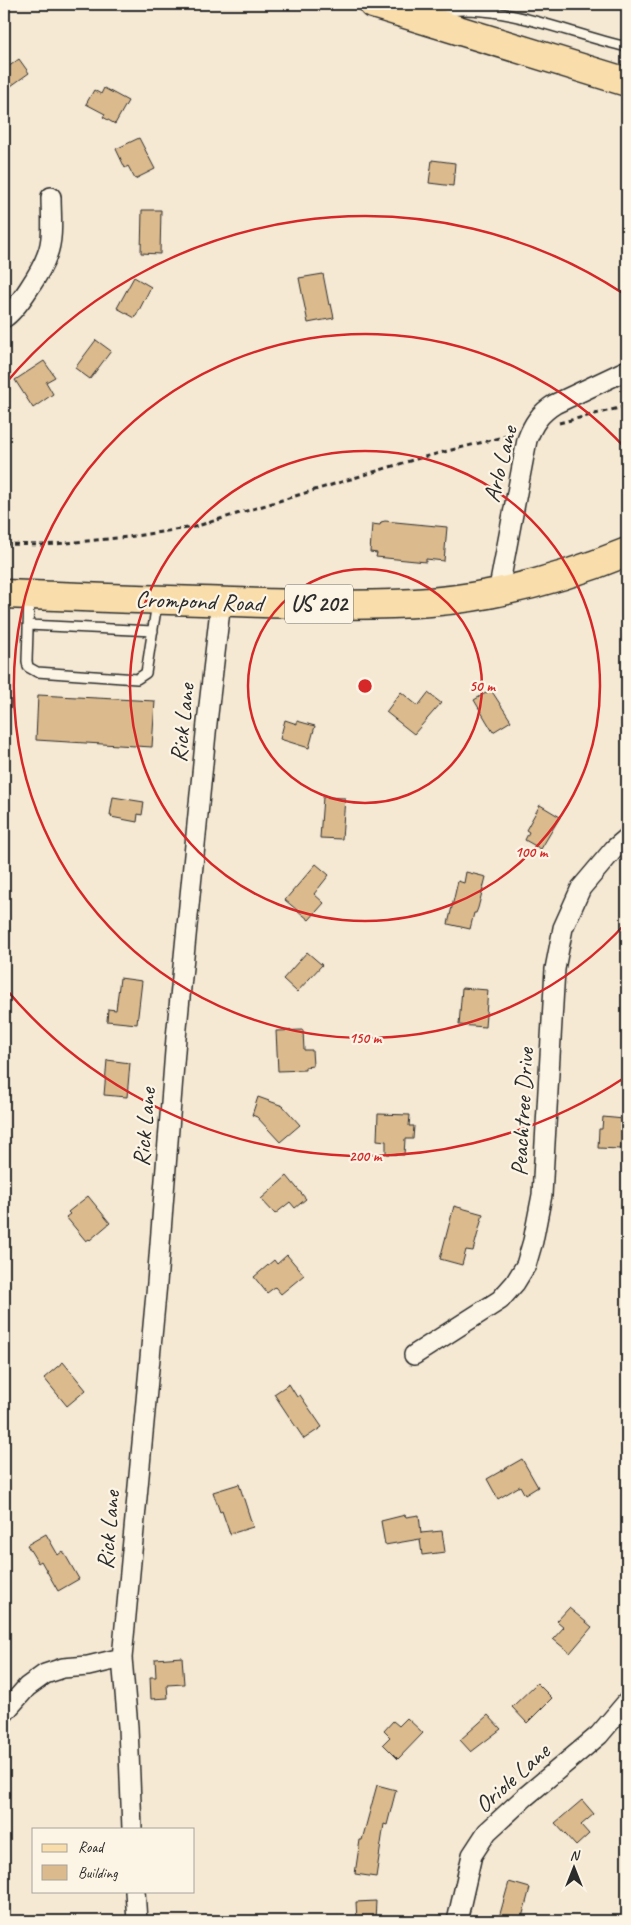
<svg xmlns="http://www.w3.org/2000/svg" width="631" height="1925" viewBox="0 0 631 1925" font-family="Caveat,sans-serif">
<style>
.building{fill:#dbbb8e;stroke:#2b2b2b}
.lines{fill:none;stroke-linecap:round;stroke-linejoin:round}
.service-casing{stroke:#2b2b2b;stroke-width:12}
.minor-casing{stroke:#2b2b2b;stroke-width:22}
.primary-casing{stroke:#2b2b2b;stroke-width:31}
.trunk-casing{stroke:#2b2b2b;stroke-width:31}
.path{stroke:#2b2b2b;stroke-width:3;stroke-dasharray:5 4;stroke-linecap:butt}
.service{stroke:#fcf5e5;stroke-width:9}
.minor{stroke:#fcf5e5;stroke-width:19}
.primary{stroke:#f9deab;stroke-width:28}
.trunk{stroke:#f9deab;stroke-width:28}
.ring{fill:none;stroke:#d62828;stroke-width:2.5}
.labels{text-anchor:middle;dominant-baseline:central;stroke-width:4.5;stroke-linejoin:round;paint-order:stroke}
.shield{fill:#fcf5e5;stroke:#6a6863;stroke-width:1}
.shield-label{font-size:22px;font-weight:bold;fill:#2b2b2b}
.street-label{font-size:24px;fill:#2b2b2b;stroke:#fcf5e5}
.centre{fill:#d62828;stroke:#fcf5e5;stroke-width:2.5}
.ring-label{font-size:15px;text-anchor:middle;font-weight:bold;fill:#d62828;stroke:#fcf5e5;stroke-width:4.5;stroke-linejoin:round;paint-order:stroke}
</style>
<rect width="100%" height="100%" fill="#f5e9d4"/>
<filter id="ink" filterUnits="userSpaceOnUse"><feTurbulence type="fractalNoise" baseFrequency=".02" numOctaves="2"/><feDisplacementMap in="SourceGraphic" scale="10" xChannelSelector="R" yChannelSelector="G"/><feConvolveMatrix kernelMatrix="1 2 1 2 8 2 1 2 1" color-interpolation-filters="sRGB"/></filter>
<g filter="url(#ink)">
<path class="building" d="M19 59 29 73 4 91V70Z
M104 88 128 101 115 124 103 117 105 114 86 104 94 90 101 94Z
M139 138 155 169 135 179 128 166 125 168 116 149Z
M432 160 455 163 453 186 429 183Z
M142 210H161L160 254 141 253Z
M323 274 329 305 331 304 334 318 308 323 299 278Z
M134 277 151 287 135 318 117 308Z
M96 340 111 351 90 379 75 368Z
M44 361 55 377 46 382 53 394 33 408 15 380Z
M385 521 447 527 444 561 426 559V562L376 557 377 553 370 552 372 524 380 525 381 522Z
M491 690 511 721 493 732 474 700Z
M401 692 418 706 428 693 441 703 414 734 386 712Z
M38 695 155 701 152 747 36 740Z
M285 720 297 724V721L315 726 309 748 280 739Z
M113 797 144 802 142 815 138 814 137 822 111 817 112 815H110Z
M323 797 345 798 342 839 320 838Z
M540 805 560 817 541 849 525 840 529 832 526 830Z
M316 864 329 875 314 894 324 903 309 920 285 900Z
M466 872 486 877 478 908 476 913H474L470 929 448 924 458 881 464 883Z
M307 952 322 965 297 992 283 979Z
M120 978 142 981 137 1024 107 1021 108 1009 116 1010Z
M462 988 488 990 485 1027 459 1025Z
M303 1030 304 1050H312L313 1066 305 1067V1070L278 1071 276 1031Z
M107 1060 130 1063 127 1097 104 1095Z
M258 1097 283 1106 300 1125 280 1142 257 1117 252 1115Z
M378 1114 410 1115 409 1126H414L413 1139H405L404 1155 386 1154V1141L377 1140Z
M603 1117 624 1119 621 1149 598 1148 599 1129H602Z
M287 1176 306 1199 295 1208 290 1202 275 1214 261 1199Z
M88 1196 110 1223 90 1240 89 1239 86 1241 66 1217 70 1214 68 1212Z
M454 1206 483 1214 473 1251 466 1250 462 1265 440 1259Z
M287 1255 304 1275 281 1294 275 1287 267 1293 254 1277 274 1260 277 1264Z
M63 1362 86 1390 67 1406 44 1378Z
M289 1384 297 1397 300 1395 322 1427 304 1439 274 1394Z
M522 1459 538 1487 525 1495 520 1486 498 1499 487 1479Z
M239 1484 253 1527 230 1534 222 1511 220 1512 213 1492Z
M405 1515 406 1517 419 1515 421 1533 442 1531 445 1552 422 1555 420 1539 385 1545 381 1521Z
M46 1534 58 1555 63 1551 79 1579 58 1591 41 1561 38 1563 27 1545Z
M569 1608 592 1627 570 1653 553 1639 564 1627 557 1621Z
M182 1657 184 1684 167 1685 168 1698 151 1699 150 1677H156L155 1659Z
M537 1683 552 1698 527 1723 512 1707Z
M488 1715 501 1729 471 1752 460 1740Z
M407 1718 423 1733 398 1759 383 1744 390 1737 384 1731 393 1721 399 1726Z
M377 1785 396 1790 387 1825 384 1824 376 1877 355 1874 360 1840H362Z
M582 1800 594 1814 581 1825 589 1834 576 1846 555 1823Z
M509 1882 530 1888 521 1921H498Z
M376 1901 375 1921H357L356 1902Z"/>
<g class="lines">
<g class="service-casing">
<path id="service" d="M432 13C498 0 564 33 627 47
M29 598 27 661 28 667 37 672 137 679 146 673 157 603
M28 625 153 631"/>
</g>
<g class="minor-casing">
<path id="minor" d="M4 318C17 310 42 270 47 255 54 238 51 215 51 197
M498 593 527 440C533 424 540 413 555 404L627 370
M414 1355 500 1300 515 1283 526 1265 533 1241 542 1195 555 969 563 928 581 888 614 849 627 838
M4 1713 27 1687 45 1674 63 1668 88 1666 122 1658
M132 1829 128 1727 122 1658 157 1283 176 1038 207 723 221 601
M135 1891 137 1921
M457 1921 472 1855 487 1832 525 1797 599 1735 627 1702"/>
</g>
<g class="primary-casing">
<path id="primary" d="M4 594C81 597 157 600 234 602 299 604 365 607 430 602 499 596 564 578 627 552"/>
</g>
<g class="trunk-casing">
<path id="trunk" d="M373 4 627 82"/>
</g>
<path class="path" d="M559 423 627 406
M4 544 45 545 128 537 194 527 416 459 511 435"/>
<use href="#service" class="service"/>
<use href="#minor" class="minor"/>
<use href="#primary" class="primary"/>
<use href="#trunk" class="trunk"/>
</g>
</g>
<g class="ring">
<circle cx="365" cy="686" r="117"/>
<circle cx="365" cy="686" r="235"/>
<path d="M627 922A352 352 0 1 1 627 450"/>
<path d="M624 1078A470 470 0 0 1 5 988M5 384A470 470 0 0 1 624 294"/>
</g>
<g class="labels">
<rect class="shield" x="285" y="584.5" width="68" height="39" rx="4"/>
<g class="shield-label">
<text x="319" y="604">US 202</text>
</g>
<g class="street-label">
<text transform="translate(500 464) rotate(-76)">Arlo Lane</text>
<text transform="translate(199 601) rotate(2)">Crompond Road</text>
<text transform="translate(182 723) rotate(-84)">Rick Lane</text>
<text transform="translate(522 1112) rotate(-87)">Peachtree Drive</text>
<text transform="translate(144 1127) rotate(-85)">Rick Lane</text>
<text transform="translate(108 1530) rotate(-85)">Rick Lane</text>
<text transform="translate(512 1778) rotate(-42)">Oriole Lane</text>
</g>
</g>
<circle cx="365" cy="686" r="8" class="centre"/>
<g class="ring-label">
<text x="482" y="691">50 m</text>
<text x="531" y="857">100 m</text>
<text x="365" y="1043">150 m</text>
<text x="365" y="1161">200 m</text>
</g>
<rect width="631" height="1925" fill="none" stroke="#fcf5e5" stroke-width="20"/>
<rect x="10" y="10" width="611" height="1905" fill="none" stroke="#2b2b2b" stroke-width="2" filter="url(#ink)"/>
<rect x="32" y="1828" width="162" height="65" fill="#fcf5e5" stroke="#a8a49b"/>
<rect x="42" y="1844" width="25" height="8" fill="#f9deab" stroke="#a8a49b"/>
<text x="78" y="1852" font-size="15" fill="#2b2b2b">Road</text>
<rect x="42" y="1865" width="25" height="15" fill="#dbbb8e" stroke="#a8a49b"/>
<text x="78" y="1878" font-size="15" fill="#2b2b2b">Building</text>
<g transform="translate(574 1868)" stroke="#fcf5e5" stroke-width="4" paint-order="stroke">
<path d="M0-4L9 19L0 12L-9 19Z" fill="#2b2b2b"/>
<text y="-8" font-size="14" font-weight="bold" text-anchor="middle" fill="#2b2b2b">N</text>
</g>
</svg>
